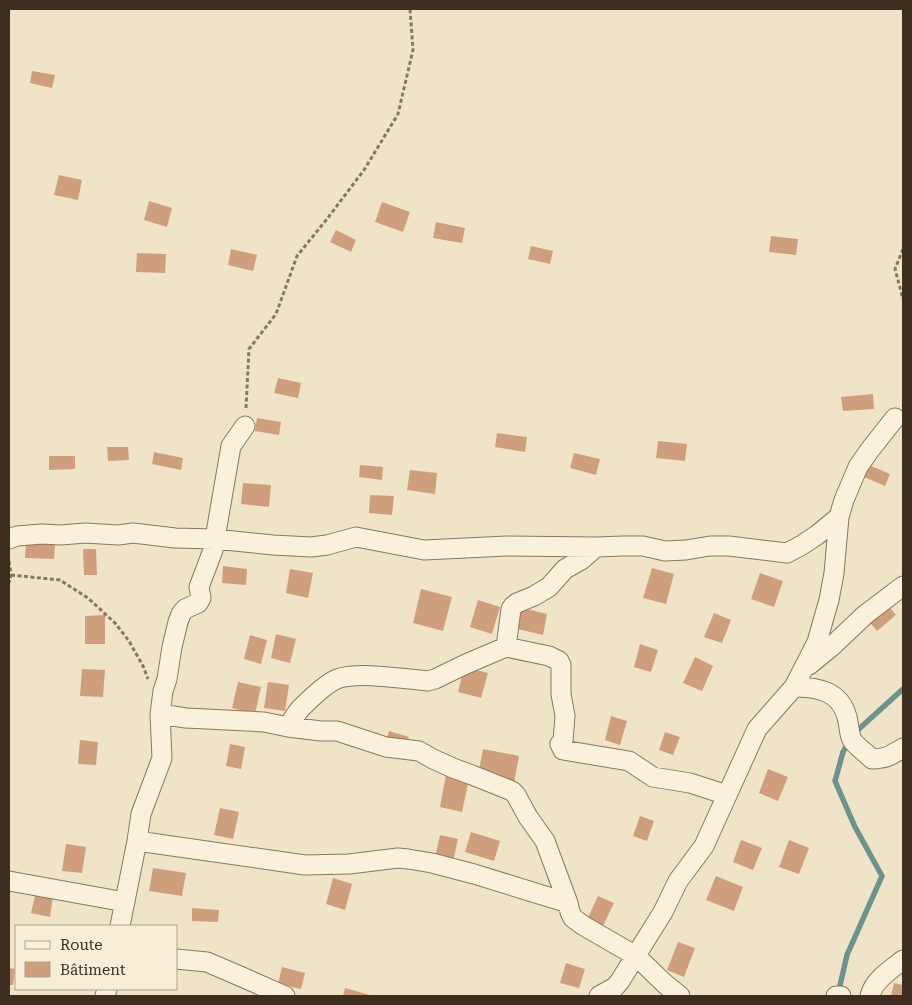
<svg xmlns="http://www.w3.org/2000/svg" width="912" height="1005" viewBox="0 0 912 1005" font-family="'Roboto Serif',serif">
<style>
.lines{fill:none;stroke-linecap:round;stroke-linejoin:round}
.stream{stroke:#6f938a;stroke-width:5.5}
.building{fill:#cf9f7d}
.minor-casing{stroke:#8d765c;stroke-width:21}
.path{stroke:#8d765c;stroke-width:3;stroke-dasharray:4 2.5;stroke-linecap:butt}
.minor{stroke:#faf1dc;stroke-width:19}
</style>
<rect width="100%" height="100%" fill="#f0e4c8"/>
<g class="lines">
<path class="stream" d="M838 994 847 955 882 876 855 827 835 781 843 752 851 738 860 728 903 689"/>
</g>
<path class="building" d="M32 71 55 75 52 88 30 83Z
M59 175 82 180 78 200 54 195Z
M149 201 172 208 167 227 144 220Z
M382 202 410 212 403 232 375 222Z
M436 222 465 228 462 243 433 238Z
M336 230 356 240 351 252 330 242Z
M771 236 798 239 796 255 769 252Z
M531 246 553 251 550 264 528 259Z
M231 249 257 255 253 271 228 265Z
M137 253 166 254 165 273 136 272Z
M278 378 301 383 298 398 274 393Z
M873 394 874 409 843 411 841 397Z
M257 418 281 422 279 435 255 431Z
M497 433 527 437 525 452 495 447Z
M658 441 687 444 685 461 656 458Z
M107 447H128L129 460 108 461Z
M154 452 183 458 181 470 152 464Z
M574 453 600 459 596 475 570 468Z
M49 456H75V469L49 470Z
M360 465 383 467 382 480 359 477Z
M869 465 890 474 885 486 864 477Z
M410 470 437 473 435 494 407 490Z
M243 483 271 485 269 507 241 504Z
M370 495 394 496 392 515 369 513Z
M26 543 55 545 54 559 25 558Z
M83 549H96L97 575H84Z
M223 566 247 569 246 585 222 583Z
M652 568 674 574 666 604 643 598Z
M290 569 313 573 308 598 286 593Z
M760 573 783 581 774 607 751 599Z
M421 589 452 597 443 631 413 623Z
M478 600 500 607 492 634 470 627Z
M886 603 896 615 877 631 866 618Z
M518 607 547 614 543 635 513 628Z
M714 613 731 620 722 643 704 637Z
M105 615V644H85V616Z
M276 634 296 639 290 663 271 658Z
M250 635 267 640 261 664 244 659Z
M640 644 658 650 651 672 634 667Z
M695 657 713 666 702 691 683 683Z
M464 667 488 673 481 698 458 692Z
M82 669 105 670 103 697 80 696Z
M238 682 261 687 255 714 232 708Z
M268 682 289 685 285 711 264 708Z
M611 716 627 721 620 745 605 740Z
M389 731 409 737 405 748 386 742Z
M665 732 680 737 673 755 659 750Z
M80 740 98 742 96 765 78 764Z
M230 744 245 747 241 769 226 766Z
M483 749 519 756 514 783 478 776Z
M768 769 788 777 778 801 759 793Z
M446 774 469 779 462 812 440 807Z
M220 808 239 812 233 839 214 835Z
M640 816 654 821 647 841 633 836Z
M471 832 500 841 494 861 465 852Z
M440 835 458 839 453 862 435 858Z
M741 840 762 848 753 870 733 862Z
M789 840 809 848 799 874 779 867Z
M66 844 86 847 82 873 62 871Z
M153 868 186 873 182 896 149 891Z
M716 876 743 887 734 911 706 900Z
M333 878 352 884 345 910 326 904Z
M36 892 53 896 50 917 31 913Z
M598 896 614 903 601 930 586 922Z
M192 908 219 910 218 922 192 921Z
M678 942 695 948 684 977 667 970Z
M566 963 585 969 579 988 560 983Z
M282 967 305 973 301 989 278 984Z
M9 968 15 969 13 985H9Z
M894 983 903 985V996H891Z
M345 988 370 995V996H343Z"/>
<g class="lines">
<g class="minor-casing">
<path id="minor" d="M9 539 17 536 42 534 61 535 85 533 118 535 133 533 175 538 215 539 273 545 311 547 327 545 356 537 424 550 507 546 596 547 623 546H643L665 551 686 550 710 546H729L787 553 802 545 817 535 839 517
M506 647 549 656 559 661 561 665V694L565 716 563 741 560 744 563 750 629 761 653 777 690 783 727 795
M809 665 831 647 866 614 903 586
M794 687C818 687 840 691 847 717 849 724 849 734 852 740 857 747 866 753 872 759 889 758 889 756 903 748
M160 714 186 718 264 722 288 727 321 731H337L386 747 419 751 433 759 453 768 472 775 512 791 516 795 528 817 545 841 568 903
M288 727C292 721 296 713 301 708 309 700 327 683 337 679 358 671 405 679 428 681L435 679 466 664 506 647 511 609 513 606 517 603 534 596 549 587 565 569 581 560 596 547
M137 841 305 865 349 864 398 858 408 859 432 863 474 874 568 903 570 912 573 918 584 926 636 956 665 984 680 996
M9 881 125 902
M120 926 137 841 141 814 162 758 160 714 163 691 167 679 172 647 178 622 181 614 185 609 198 603 201 598 199 587 213 550 231 446 245 426
M176 959 207 962 242 977 285 996
M105 996 107 989
M599 996 615 987 620 981 663 912 678 881 704 846 757 729 794 687 817 642 829 600 834 573 839 517 844 500 858 467 869 451 895 418
M836 996H841
M870 996C873 981 891 969 903 960"/>
</g>
<path class="path" d="M903 249 895 269 903 299
M246 408 249 349 276 314 297 256 327 219 364 170 398 114 413 50 410 9
M9 561 11 575 9 583
M11 575 60 580 88 598 115 623 129 641 143 666 148 679"/>
<use href="#minor" class="minor"/>
</g>
<rect width="912" height="1005" fill="none" stroke="#3d2e20" stroke-width="20"/>
<rect x="15" y="925" width="162" height="65" fill="#f7eed8" stroke="#ada18e"/>
<rect x="25" y="941" width="25" height="8" fill="#faf1dc" stroke="#ada18e"/>
<text x="60" y="950" font-size="15" fill="#3d2e20">Route</text>
<rect x="25" y="962" width="25" height="15" fill="#cf9f7d" stroke="#ada18e"/>
<text x="60" y="975" font-size="15" fill="#3d2e20">Bâtiment</text>
</svg>
